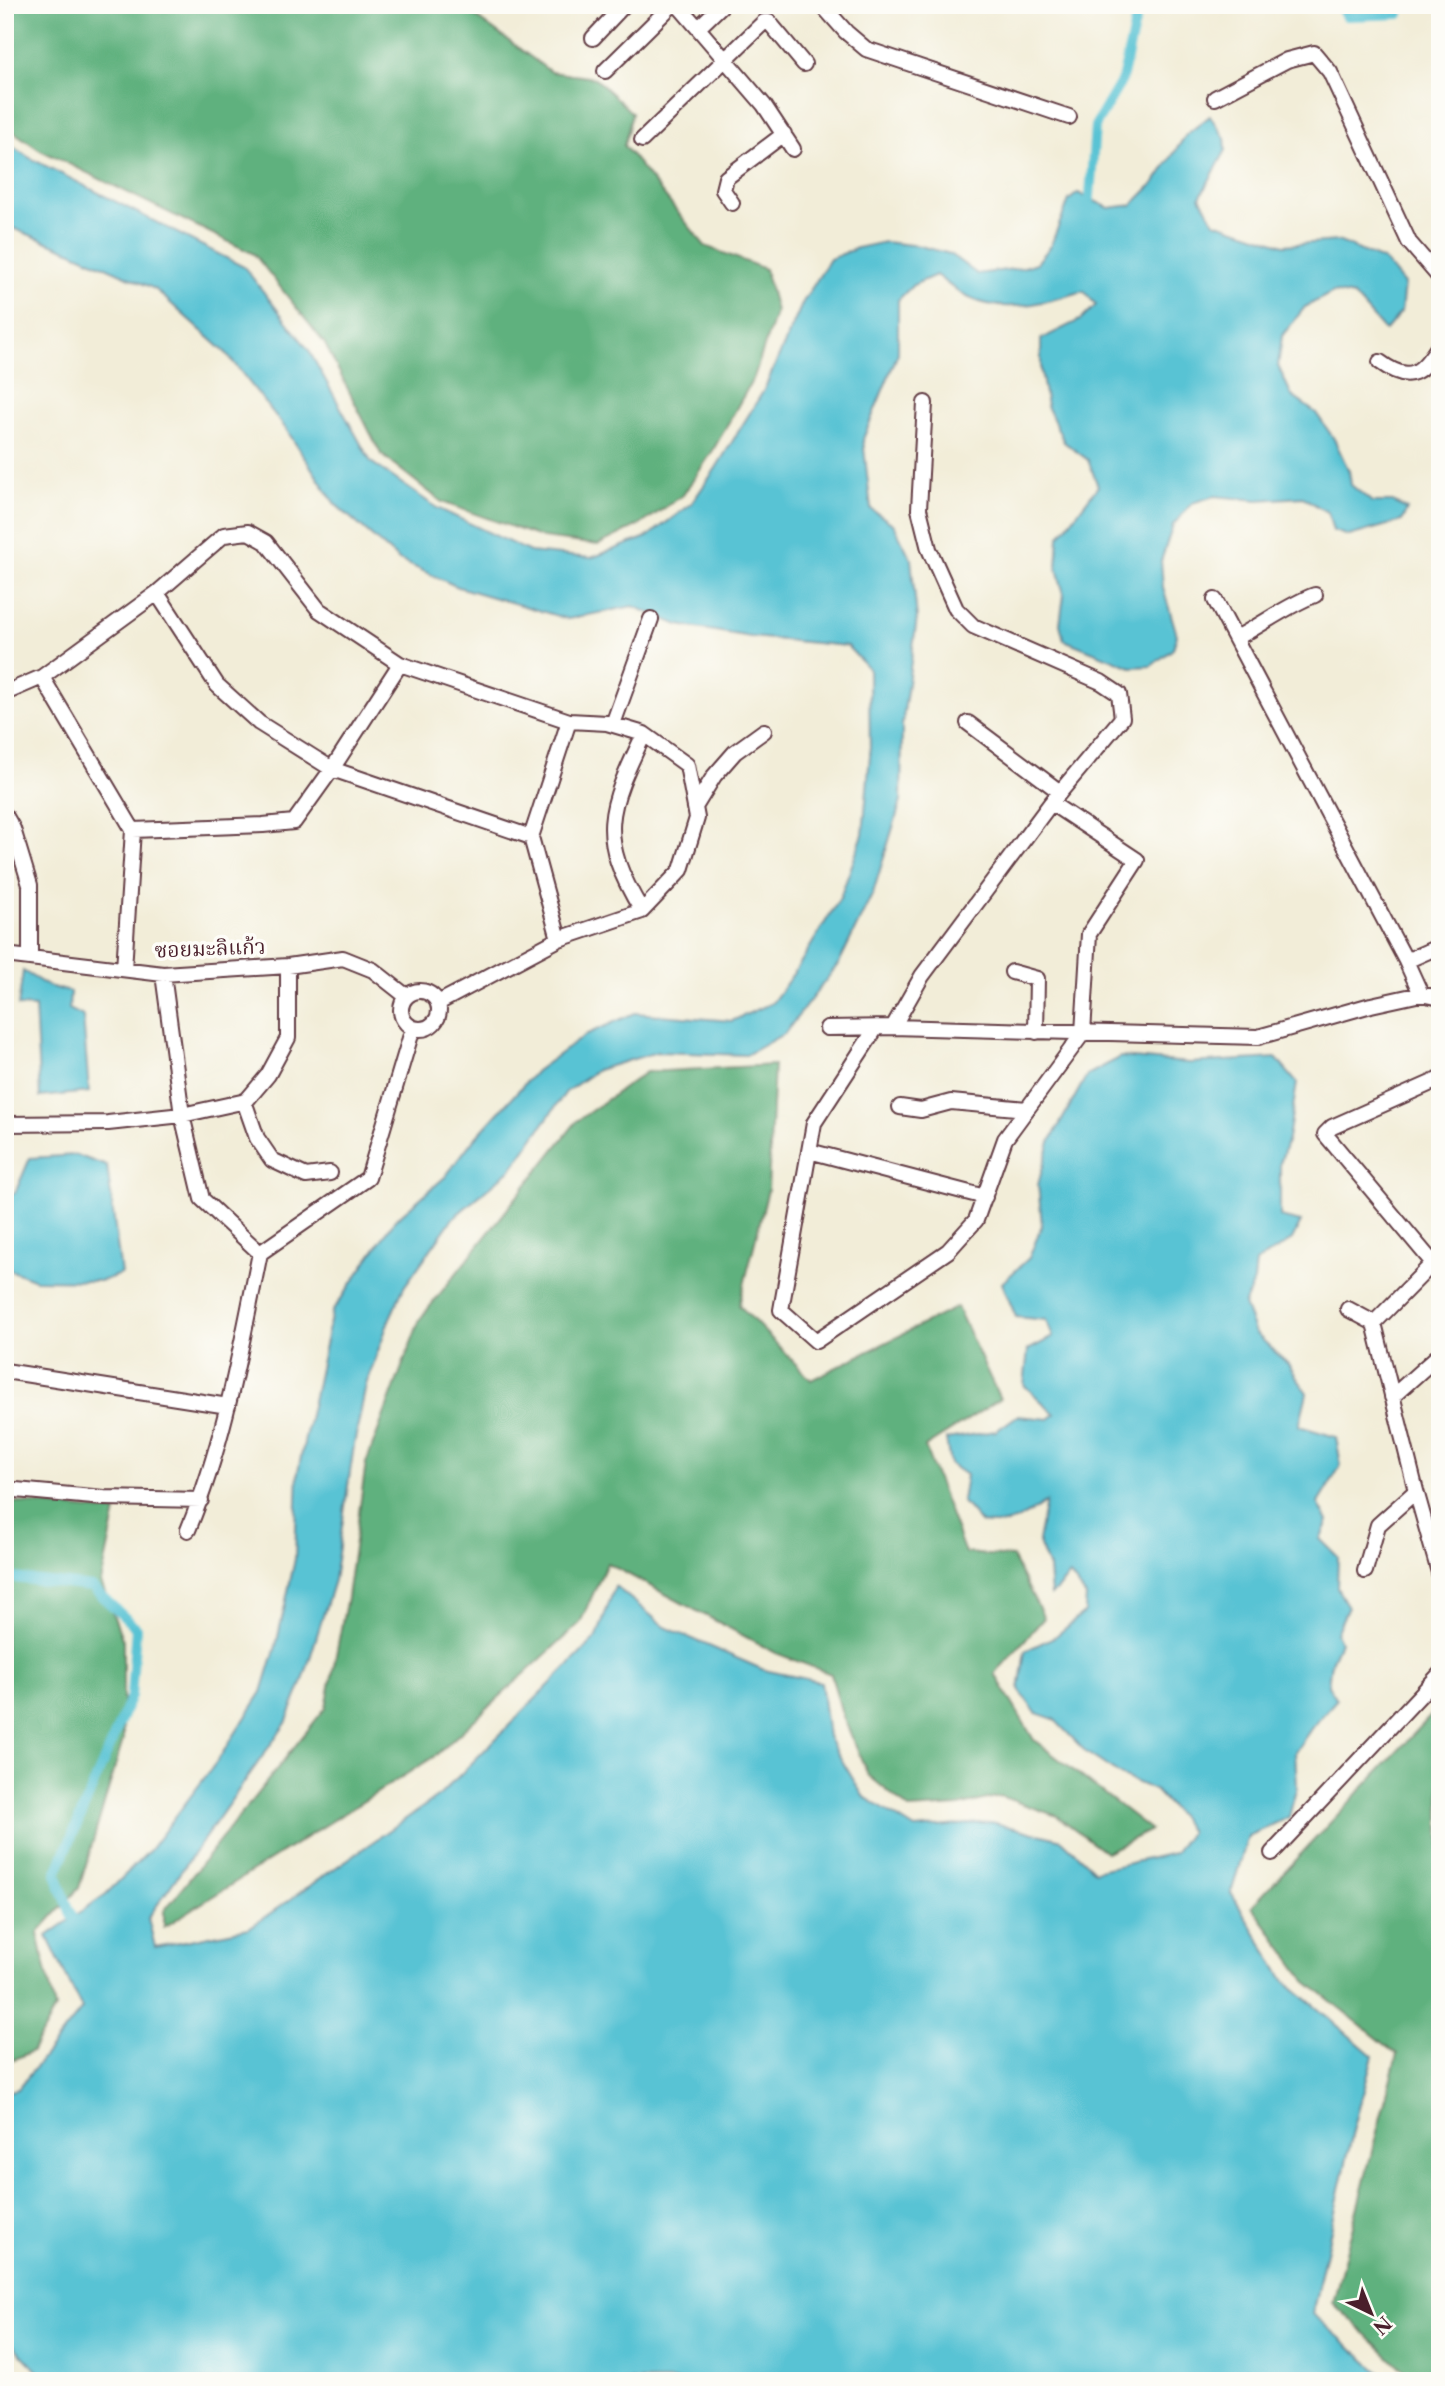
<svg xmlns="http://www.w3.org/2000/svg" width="1445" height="2386" viewBox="0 0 1445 2386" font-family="'Libre Caslon Text','Noto Serif Thai',serif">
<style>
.forest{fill:#5fb17e;stroke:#546854;stroke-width:2}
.water{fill:#59c3d4;stroke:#527180;stroke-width:2}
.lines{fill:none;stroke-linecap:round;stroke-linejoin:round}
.canal{stroke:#59c3d4;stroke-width:10}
.minor-casing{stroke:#633e45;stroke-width:18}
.minor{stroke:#fff;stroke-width:14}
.labels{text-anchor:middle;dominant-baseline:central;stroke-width:7;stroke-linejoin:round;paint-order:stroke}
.street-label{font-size:21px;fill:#4a1f2b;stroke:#fdfcf7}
</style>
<rect width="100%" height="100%" fill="#fdfcf7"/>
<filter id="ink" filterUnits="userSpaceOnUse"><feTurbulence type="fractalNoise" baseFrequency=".0143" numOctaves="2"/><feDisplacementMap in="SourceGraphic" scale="14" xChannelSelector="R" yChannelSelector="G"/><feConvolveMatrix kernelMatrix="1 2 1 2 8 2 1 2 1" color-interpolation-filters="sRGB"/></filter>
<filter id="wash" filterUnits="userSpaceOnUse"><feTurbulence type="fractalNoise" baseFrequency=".00686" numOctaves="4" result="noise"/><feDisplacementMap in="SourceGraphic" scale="28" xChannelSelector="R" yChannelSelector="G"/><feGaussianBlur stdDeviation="1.57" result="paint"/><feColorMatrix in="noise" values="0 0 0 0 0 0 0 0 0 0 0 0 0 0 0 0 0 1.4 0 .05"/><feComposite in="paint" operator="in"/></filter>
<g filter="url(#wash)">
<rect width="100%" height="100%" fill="#f2edd8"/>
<path class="forest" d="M5 5H460L551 72 595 78 632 113 624 146 705 246 765 269 776 311 754 377 712 452 683 495 643 523 598 545 543 538 442 502 381 454 325 344 254 254 40 150 5 126Z
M774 1065 768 1190 739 1305 811 1380 957 1307 1000 1399 925 1447 965 1553 1012 1557 1044 1618 995 1674 1034 1740 1151 1830 1106 1852 1057 1816 1000 1796 959 1806 909 1809 868 1775 842 1714 831 1674 776 1653 607 1563 580 1623 435 1756 164 1927V1911L326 1707 347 1597 366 1463 420 1319 577 1121 646 1072Z
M5 1501 116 1512 101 1582 123 1641V1740L79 1888 38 1933 55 2009 32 2051 5 2064Z
M1440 1706V2381H1415L1333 2303 1397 2054 1306 1981 1252 1906Z"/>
<path class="water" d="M1210 116 1225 138 1226 150 1200 197 1214 222 1284 245 1338 241 1385 261 1404 284 1401 312 1385 331 1354 296 1333 292 1305 307 1282 336 1278 366 1292 396 1316 413 1334 439 1349 471 1351 485 1372 502H1392L1407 509 1402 521 1349 536 1333 531 1328 513 1303 497 1258 500 1214 496 1192 503 1173 525 1161 561 1163 588 1177 635 1173 649 1151 666 1131 667 1064 640 1060 624 1064 595 1057 568 1059 537 1098 486 1088 460 1064 442 1047 406 1041 371V339L1082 319 1096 305 1084 291C1048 301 1008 315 972 299 959 294 947 283 936 275L913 285 898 300V353L863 439 871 509 894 525 911 559 917 618 902 726 901 801 873 893 839 963 785 1033 746 1055 657 1052 597 1070 566 1092 511 1169 453 1218 404 1287 389 1320 366 1385 354 1445 334 1580 302 1684 286 1723 148 1918 155 1947 249 1928 440 1795 597 1637 615 1586 665 1627 764 1670 821 1682 828 1737 863 1796 915 1829 991 1822 1062 1840 1095 1871 1174 1853 1190 1832 1181 1818 1156 1791 1122 1776 1087 1753 1054 1719 1036 1713 1019 1690 1025 1651 1056 1636 1085 1612 1086 1596 1070 1575 1051 1595 1049 1568 1038 1541 1046 1502C1022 1519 1011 1527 981 1523L962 1501 966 1475 950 1464 946 1439 996 1431 1017 1416 1049 1419 1055 1414 1024 1385 1028 1350 1053 1337 1046 1320 1016 1317 1002 1283 1029 1258 1042 1225 1038 1184 1050 1142 1087 1075 1121 1057 1189 1063 1276 1058 1297 1083 1288 1139 1280 1163V1217L1301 1222 1292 1240 1256 1262 1254 1281 1244 1305 1255 1333 1288 1364 1307 1393 1299 1426 1336 1437 1341 1465 1318 1503 1328 1521 1320 1539 1338 1557 1337 1588 1348 1607 1336 1633 1340 1642 1331 1662 1328 1685 1337 1699 1313 1726 1295 1752 1297 1786 1289 1817 1248 1836 1231 1893 1284 1980 1373 2056 1354 2127 1312 2314 1390 2381H47L5 2337V2092L18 2089 82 2009 47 1936 106 1894 150 1850 218 1760 262 1692 276 1646 295 1559 298 1471 332 1312 395 1220 445 1177 470 1144 536 1071 587 1034 635 1013 732 1021 772 1003 796 970 840 898 863 834 870 755 869 669 847 646 751 637 679 625 633 606 568 619 458 587 399 560 335 504 286 429 226 353 155 289 70 251 5 225V142L30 158 244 267 308 349 371 462 437 508 530 552 591 558 647 537 691 504 716 468 764 390 803 302 830 259 857 248 885 242 920 246 950 254 977 274 1021 268 1037 263 1050 247 1069 200 1078 193 1109 208 1132 205 1155 182 1186 135Z
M23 971 48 986 70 992 69 1009 83 1016 89 1092 40 1097 35 1007 18 1006Z
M76 1155 107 1166 121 1274 101 1281 35 1280 5 1268V1193H15L30 1158Z"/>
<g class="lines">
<path class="canal" d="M1339 5 1346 16 1399 14
M1089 210 1095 126 1122 80 1139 5
M5 1577 92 1587 136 1628 131 1696 56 1874 72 1917 84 1926"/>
</g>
</g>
<g filter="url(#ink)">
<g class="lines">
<g class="minor-casing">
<path id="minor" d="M678 5 764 105 793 149
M822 5 846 32 866 49 1069 117
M698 28 722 5
M593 38 624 5
M605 71 672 5
M1215 98 1287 60 1314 53 1330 72 1409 242 1440 278
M642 140 764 22H769L804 64
M732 203 723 190 726 178 784 134
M1380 362C1411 385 1422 372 1440 344
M157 593 217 685 259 723 332 769 531 837 559 939
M1215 600 1406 961 1421 994
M1236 638C1260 626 1291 603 1315 595
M42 677 133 830 124 969
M5 693 42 677 157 593 224 535 248 532 266 542 319 610 400 664 569 721 607 723 644 734 687 765 697 818 681 870 642 911 559 939 438 1003
M968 723 1060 792
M613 724 651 619
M695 807 714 776 735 752 764 731
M5 815 13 829 30 885V958
M133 830 263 825 294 822 332 769 400 664
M531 837 569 721
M642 911C596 835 608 810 644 734
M5 955 163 974 288 966 343 958 373 970 406 996
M1406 961 1440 946
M1012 972 1037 979 1036 1032
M163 974 182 1115 202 1199 260 1253
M401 1010a19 19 0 1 1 38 0a19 19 0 1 1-38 0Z
M893 1027 922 976 1051 803 1122 718 1119 694 1101 682 973 626 956 609 929 549 919 509 925 403
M827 1028 893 1027 1258 1037 1371 1005 1421 994 1440 998
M876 1028 814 1123 781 1310 816 1341 948 1251 976 1220 1005 1139 1083 1033 1089 934 1137 860 1051 803
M244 1101 257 1138 272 1160 306 1176 330 1173
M900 1107 921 1110 951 1102 1027 1109
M5 1124 108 1123 182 1115 246 1101 268 1075 288 1038V966
M809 1151 985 1197
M1433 1263 1325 1134 1332 1127 1440 1079
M1348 1309 1374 1323
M5 1371 228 1406
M1392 1397 1440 1354
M5 1489 104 1498 201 1500
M1416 1491 1440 1576
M188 1530C225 1442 241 1346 260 1253L368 1178 413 1028
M1365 1571 1378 1525 1416 1491 1374 1323 1440 1256
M1272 1853 1440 1674"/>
</g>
<use href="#minor" class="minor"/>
</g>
</g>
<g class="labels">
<g class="street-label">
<text transform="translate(210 948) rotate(-2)">ซอยมะลิแก้ว</text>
</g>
</g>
<rect width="1445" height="2386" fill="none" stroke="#fdfcf7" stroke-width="28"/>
<g transform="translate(1371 2313) rotate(137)" stroke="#fdfcf7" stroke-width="5" paint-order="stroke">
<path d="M0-5L12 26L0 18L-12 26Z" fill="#4a1f2b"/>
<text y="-10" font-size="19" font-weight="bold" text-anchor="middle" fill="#4a1f2b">N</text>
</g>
</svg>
